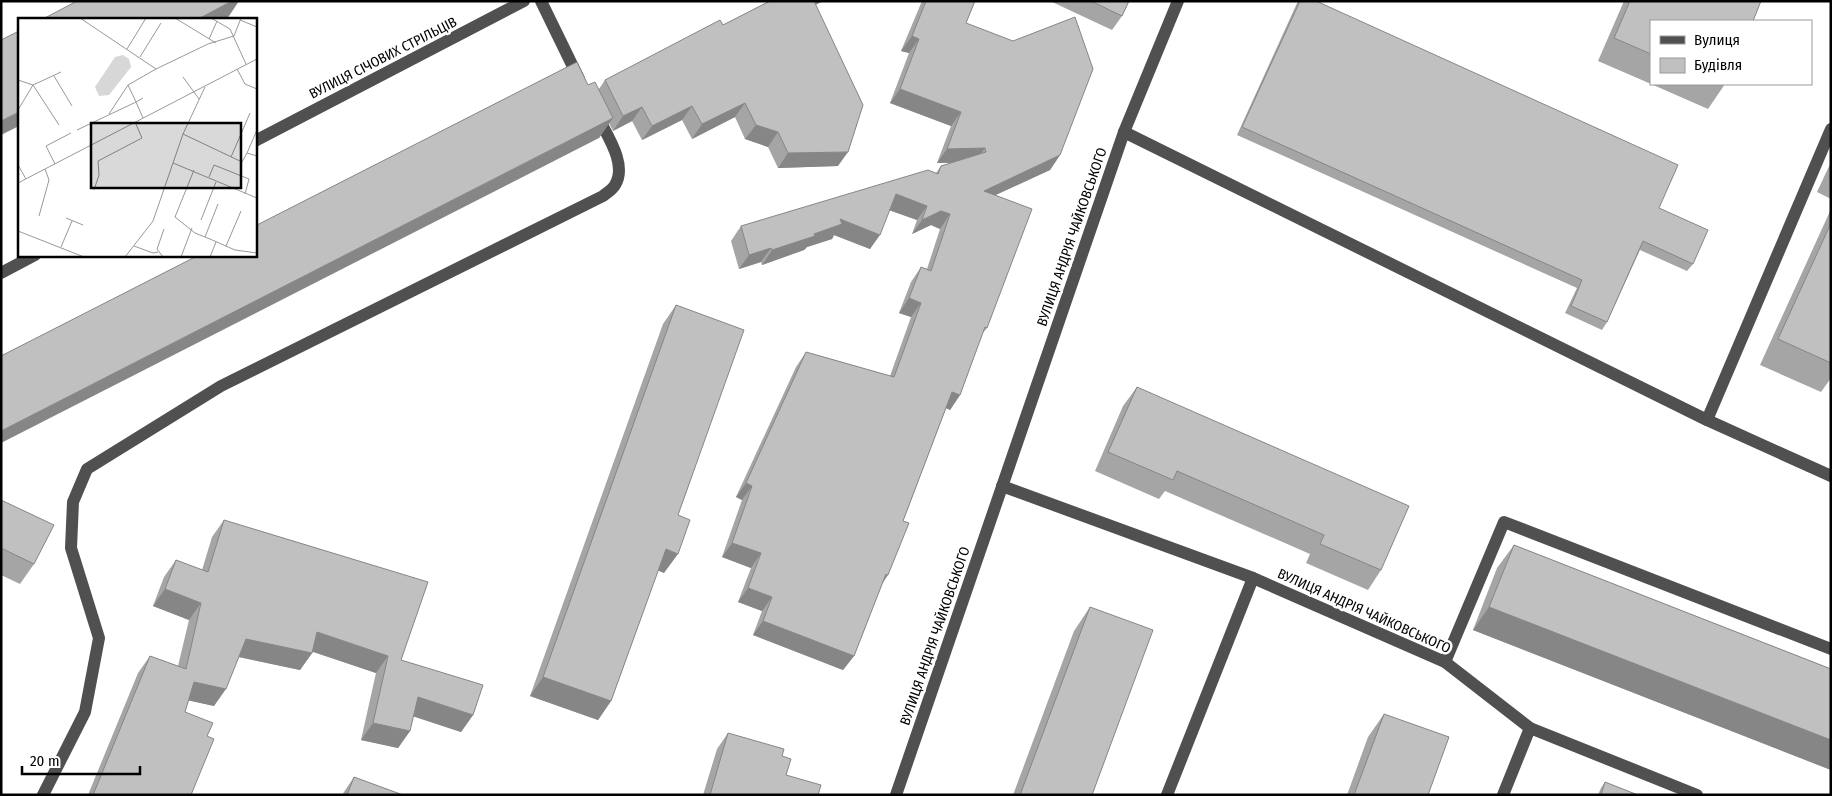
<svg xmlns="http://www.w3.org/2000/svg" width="1832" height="796" font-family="'Fira Sans Condensed',sans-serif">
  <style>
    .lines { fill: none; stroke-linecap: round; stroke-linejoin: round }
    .minor { stroke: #505050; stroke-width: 12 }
    .wall { fill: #a5a5a5 }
    .shaded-wall { fill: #868686 }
    .building { fill: #c0c0c0; stroke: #868686 }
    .labels { text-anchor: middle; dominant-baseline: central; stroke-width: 5; stroke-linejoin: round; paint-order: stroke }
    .street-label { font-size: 14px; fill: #000; stroke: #fff }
    .inset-road { fill: none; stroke: #999; stroke-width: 1 }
    .view { fill: #000; fill-opacity: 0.15; stroke: #000; stroke-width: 2.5 }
    .inset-edge { fill: none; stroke: #000; stroke-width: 2.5 }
  </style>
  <rect width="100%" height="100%" fill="#fff"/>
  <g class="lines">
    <g class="minor">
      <path d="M541,1l38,78"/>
      <path d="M1124,132l583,288 124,56"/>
      <path d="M255,141l269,-140"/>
      <path d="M1,273l34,-18"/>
      <path d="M1707,420l124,-291"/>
      <path d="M1002,486l251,92 192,84 85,66 167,67"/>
      <path d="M1445,662l59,-140 327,127"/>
      <path d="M43,795l42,-83 14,-74 -28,-90 2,-46 14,-33 134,-83 382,-190c4,-3 10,-7 12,-11 13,-21 -9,-51 -18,-70"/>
      <path d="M896,795l228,-663 54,-131"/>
      <path d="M1167,795l86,-217"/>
      <path d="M1503,795l27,-67"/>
    </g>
  </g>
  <g class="wall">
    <path d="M770,1h53l-8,4 23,161 -60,2 -10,-21 -23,-8 -10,-22 -43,22 -10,-19 -40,20 -10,-19 -19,10 -4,-8 -10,15 -11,-53 11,4 6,-9 118,-55z"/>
    <path d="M922,1h53l-9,22 94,132 -10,15 -55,25 -8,133 -5,6 -22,61 -10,15 -4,-2 -43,113 -21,63 -28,72 -11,14 -90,-35 9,-24 -24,-9 13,-34 -29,-11 20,-57 -6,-3 60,-130 10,-15 84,24 21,-59 -12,-4 12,-31 10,-15 6,2 13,-40 -9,-4 -19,9 5,-14 -28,-10 -19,39 -36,-14 -2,4 -25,8 -3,3 -42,15 -1,-3 -22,7 -8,-28 10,-15 195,-53 5,-7 10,-3h-14l14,-37 -61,-23 19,-50 -8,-2z"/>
    <path d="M1050,1h79l-7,15 -10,14z"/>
    <path d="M1298,1h18l343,207 34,56 -6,7 -47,-21 -33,72 -5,8 -37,-17 12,-25 -340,-153z"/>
    <path d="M1624,1h137l-110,20v63l-53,-23z"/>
    <path d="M1651,84h74l-17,25z"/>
    <path d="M1831,162v37l-14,-7z"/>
    <path d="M1831,209v169l-10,14 -61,-27z"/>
    <path d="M676,305l2,210 -14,58 -6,-3 -47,131 -13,19 -68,-24 133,-372z"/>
    <path d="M1137,387l244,183 -13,20 -62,-27 4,-9 -145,-63 -6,8 -64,-28 28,-65z"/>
    <path d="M1,500l33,64 -14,20 -19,-9z"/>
    <path d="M224,520l177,140 72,55 -12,17 -48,-16 -3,15 -12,17 -37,-8 15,-67 -63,-21 -13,18 -61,-13 -25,49 -26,-6 -3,12 22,24 -16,59h-103l50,-122 12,-17 28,10 11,-46 -36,-14 11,-29 12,-17 26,10 10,-33z"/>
    <path d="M1514,545l317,124v101l-358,-140 24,-62z"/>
    <path d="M1090,607l2,188h-79l61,-164z"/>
    <path d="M1384,714l44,81h-81l21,-58z"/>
    <path d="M728,733l54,23 4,19 32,20h-115l14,-46z"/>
    <path d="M354,777l49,18h-61z"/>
    <path d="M1605,782l33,13h-40l3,-7z"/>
  </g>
  <g class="shaded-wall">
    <path d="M232,1h7l-12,18h-29z"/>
    <path d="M809,1h14l-21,11z"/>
    <path d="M912,36l7,3 -10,14 -8,-2z"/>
    <path d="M900,89l61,23 -10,14 -61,-23z"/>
    <path d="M745,103l-10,14 -43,22 10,-15z"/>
    <path d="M692,106l-10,14 -40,20 10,-14z"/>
    <path d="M642,107l-10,14 -19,10 10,-15z"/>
    <path d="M19,112v14l-18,9v-14z"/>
    <path d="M613,118l-14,20 -598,305v-12z"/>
    <path d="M756,125l22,7 -10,15 -23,-8z"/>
    <path d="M985,148l-10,14 -38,1 10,-14z"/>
    <path d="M848,152l-10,14 -60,2 10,-15z"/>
    <path d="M1060,155l-10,15 -76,35 10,-14z"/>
    <path d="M896,194l31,12 -10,14 -31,-11z"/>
    <path d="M941,211l9,3 -10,15 -9,-4 -19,9 10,-14z"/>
    <path d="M840,219l40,16 -10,14 -36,-14 -2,4 -25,8 -3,3 -42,15 10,-15 42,-16z"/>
    <path d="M771,248l-10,14 -22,7 10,-14z"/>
    <path d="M909,298l12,5 -10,14 -12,-4z"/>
    <path d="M952,392l8,3 -10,15 -8,-4z"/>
    <path d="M746,483l6,3 -10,14 -6,-3z"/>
    <path d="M732,543l29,10 -10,15 -29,-11z"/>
    <path d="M666,549l12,5 -14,19 -12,-5z"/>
    <path d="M886,574l2,1 -10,15z"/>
    <path d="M748,588l24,9 -10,14 -24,-9z"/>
    <path d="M165,589l36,14 -12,17 -36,-14z"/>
    <path d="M1489,607l342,133v30l-358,-140z"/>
    <path d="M763,621l91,35 -11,14 -90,-35z"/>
    <path d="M317,632l71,24 -12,17 -71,-24z"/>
    <path d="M246,639l66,14 -12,17 -66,-14z"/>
    <path d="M543,677l68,24 -13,19 -68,-24z"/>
    <path d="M194,682l32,7 -12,17 -32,-7z"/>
    <path d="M418,697l55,18 -12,17 -55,-18z"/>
    <path d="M373,723l37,8 -12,17 -37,-8z"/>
  </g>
  <g class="building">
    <path d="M77,1h155l-34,18h-155z"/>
    <path d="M770,1h44l49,104 -15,47 -60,1 -10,-21 -22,-7 -11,-22 -43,21 -10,-18 -40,20 -10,-19 -19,9 -18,-36 115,-60 3,5z"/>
    <path d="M926,1h49l-9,22 47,18 62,-24 18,52 -33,86 -76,36 48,18 -45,119 -2,-1 -25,68 -8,-3 -49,129 6,2 -21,52 -2,-1 -32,82 -91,-35 9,-24 -24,-9 13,-35 -29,-10 20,-57 -6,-3 60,-131 88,25 27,-74 -12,-5 12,-31 10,4 19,-57 -9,-3 -19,9 5,-14 -31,-12 -16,41 -40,-16 2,5 -28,10 1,2 -43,14 -1,-2 -22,7 -8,-29 187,-56 10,4 3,-8 45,-14 -1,-4 -38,1 14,-37 -61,-23 19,-50 -7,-3z"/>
    <path d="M1091,1h38l-7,15z"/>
    <path d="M1300,1h16l362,164 -19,43 49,22 -15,34 -50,-23 -36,81 -36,-16 11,-26 -340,-153z"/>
    <path d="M1630,1h131l-8,20h-102v33l-37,-16z"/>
    <path d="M19,31v81l-18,9v-81z"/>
    <path d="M577,62l11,23 7,-3 18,36 -612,313v-75l198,-101h56v-29z"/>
    <path d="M1831,223v140l-53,-24z"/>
    <path d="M676,305l68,25 -66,185 12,5 -12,34 -12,-5 -55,152 -68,-24z"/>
    <path d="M1137,387l272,119 -28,64 -61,-26 4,-9 -147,-64 -4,9 -65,-28z"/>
    <path d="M1,500l53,25 -20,39 -33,-16z"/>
    <path d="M224,520l204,62 -27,78 82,25 -10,30 -55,-18 -8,34 -37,-8 15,-67 -71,-24 -5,21 -66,-14 -20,50 -32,-7 -9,30 28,11 -6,13 7,3 -23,56h-98l57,-139 36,13 15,-66 -36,-14 11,-29 32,12z"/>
    <path d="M1514,545l317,124v71l-342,-133z"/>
    <path d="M1090,607l63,23 -61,165h-72z"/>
    <path d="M1384,714l65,23 -21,58h-74z"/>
    <path d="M728,733l56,16 -2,7 9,3 -5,16 35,10 -3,10h-108z"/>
    <path d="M354,777l49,18h-56z"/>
    <path d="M1605,782l33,13h-37z"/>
  </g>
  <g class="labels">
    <g class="street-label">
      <text transform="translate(383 58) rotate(-27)">ВУЛИЦЯ СІЧОВИХ СТРІЛЬЦІВ</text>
      <text transform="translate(1072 237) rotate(-71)">ВУЛИЦЯ АНДРІЯ ЧАЙКОВСЬКОГО</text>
      <text transform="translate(1364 611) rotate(24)">ВУЛИЦЯ АНДРІЯ ЧАЙКОВСЬКОГО</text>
      <text transform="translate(935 636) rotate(-71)">ВУЛИЦЯ АНДРІЯ ЧАЙКОВСЬКОГО</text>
    </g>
  </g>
  <g transform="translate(18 18)">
    <rect width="239" height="239" fill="#fff"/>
    <path d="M105,37l6,4 2,8 -22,28 -10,1 -4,-9 20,-30z" fill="#d7d7d7"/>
    <path class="inset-road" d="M62,0l76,51 52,-25 26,-8 7,-18M157,0l41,25M193,0l19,11 16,35M222,2l17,7M191,21l8,-18M109,31l19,-31M122,39l21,-34M219,51l8,15 12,5M36,58l18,30M165,59l16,22M0,62l15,5 26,40M110,67l8,17 7,-4M0,92l15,-25 28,-13M91,96l19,-29 28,-16M59,112l59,-28 7,16M165,116l59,28 5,-9 10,3M229,135l10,-23M213,139l19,-44M155,145l84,35M37,146l-9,-18 25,-13M0,147l8,14M176,152l-19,47 20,16 15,6 25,11 22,3M191,159l5,-12 35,14 -4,15M0,165l239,-124M76,172l5,-15 -1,-14 44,-23 -7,-16M21,198l10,-36 -4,-11M48,200l17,7M183,202l15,-38M0,213l66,26M187,219l13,-33M116,228l19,7 5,-1M208,228l15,-35M43,229l11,-26M107,239l28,-36 30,-87 22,-47M145,239l-6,-8 7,-20M163,239l11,-29M192,239l6,-15"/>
    <path class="view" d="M73,105h150v65h-150z"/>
    <rect width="239" height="239" class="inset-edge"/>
  </g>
  <rect width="1832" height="796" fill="none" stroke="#000000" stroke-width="5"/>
  <rect x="1650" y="20" width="162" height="65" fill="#ffffff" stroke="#999999"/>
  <rect x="1660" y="36" width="25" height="8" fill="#505050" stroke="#999999"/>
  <text x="1694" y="45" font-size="15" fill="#000000">Вулиця</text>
  <rect x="1660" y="58" width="25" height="15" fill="#c0c0c0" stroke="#999999"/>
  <text x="1694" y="70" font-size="15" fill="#000000">Будівля</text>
  <path d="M22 766v8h118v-8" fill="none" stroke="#000000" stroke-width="2.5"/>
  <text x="30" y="766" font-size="15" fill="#000000" stroke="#ffffff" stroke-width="4" paint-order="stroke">20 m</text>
</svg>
